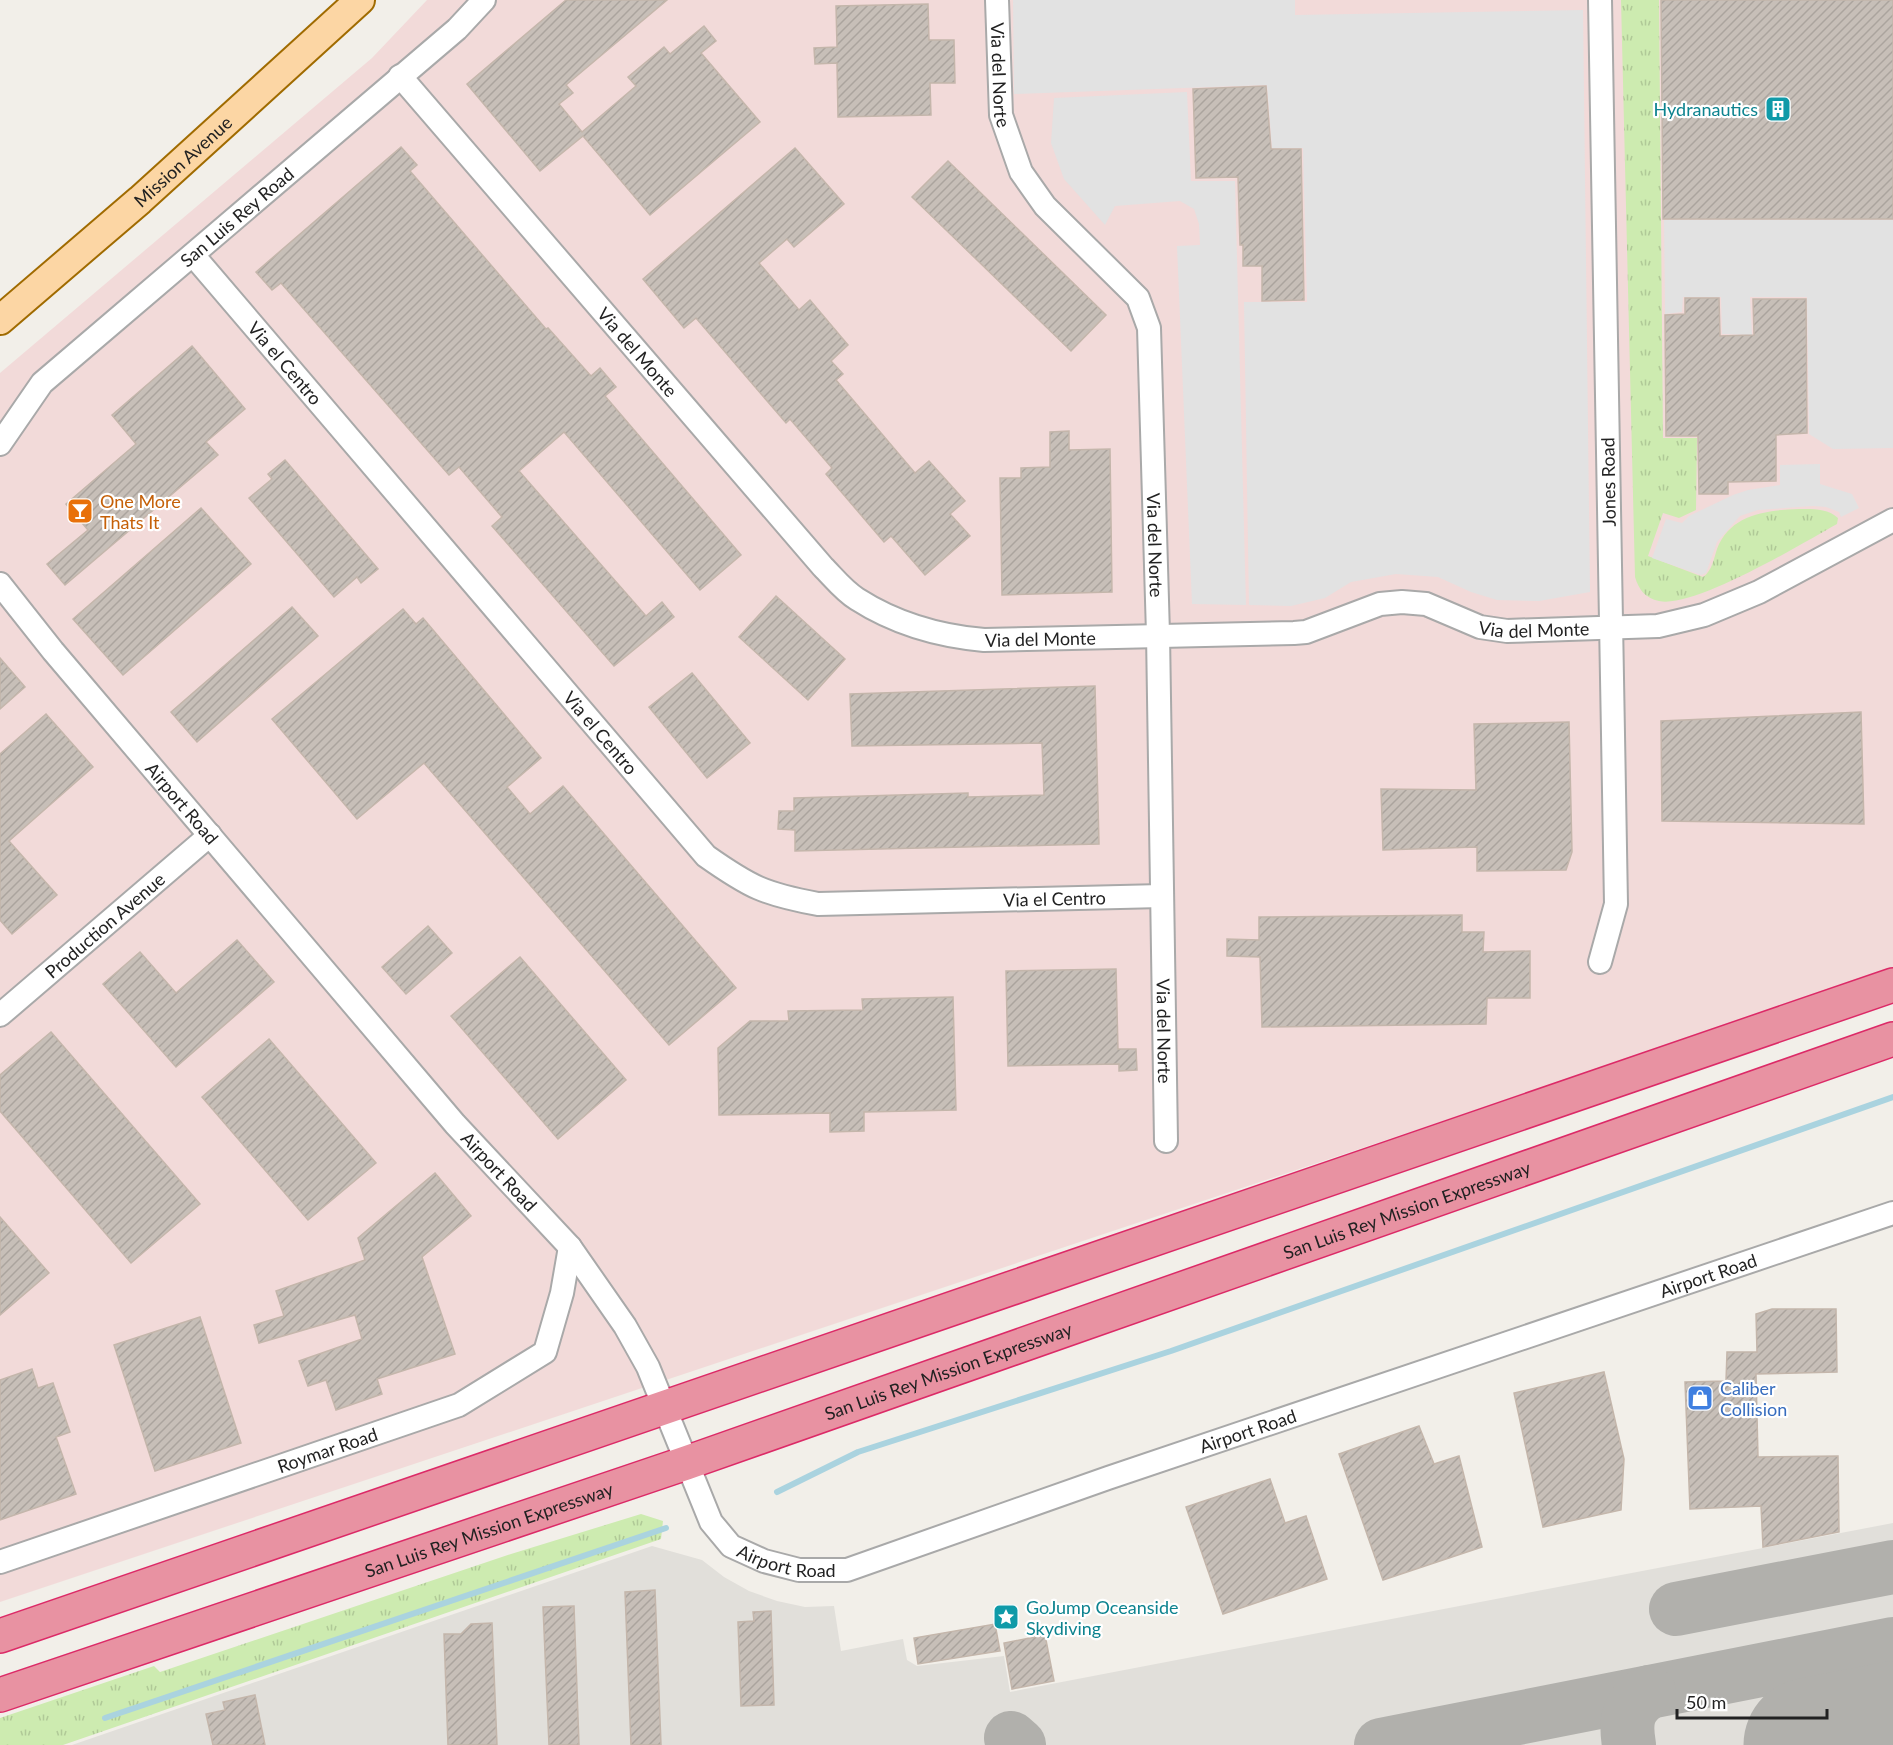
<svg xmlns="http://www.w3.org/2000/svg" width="1893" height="1745" font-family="Lato,sans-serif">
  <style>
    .commercial { fill: #f2dad9 }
    .airport { fill: #e1dfda }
    .grass { fill: url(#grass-tufts) }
    .parking { fill: #e2e2e2 }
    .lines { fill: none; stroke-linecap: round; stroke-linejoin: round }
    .stream { stroke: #aad3df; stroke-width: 6 }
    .taxiway { stroke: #b1b0ac; stroke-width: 54 }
    .runway { stroke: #b1b0ac; stroke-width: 135 }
    .building { fill: url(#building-hatch); stroke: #c4b6ab; stroke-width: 1.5 }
    .minor-casing { stroke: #a9a9a9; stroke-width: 26 }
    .major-casing { stroke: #a06b00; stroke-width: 32 }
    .highway-casing { stroke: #dc2a67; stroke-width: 36 }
    .minor { stroke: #fff; stroke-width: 22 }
    .major { stroke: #fcd6a4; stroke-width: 28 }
    .highway { stroke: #e892a2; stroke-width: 33 }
    .labels { text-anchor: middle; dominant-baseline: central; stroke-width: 4.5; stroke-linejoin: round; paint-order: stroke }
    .street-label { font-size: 18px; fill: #222; stroke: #fff }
    .culture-label { font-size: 18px; fill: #0d838f; stroke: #fff; text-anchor: end }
    .food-label { font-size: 18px; fill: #c56008; stroke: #fff; text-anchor: start }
    .shop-label { font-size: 18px; fill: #366cbe; stroke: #fff; text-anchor: start }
  </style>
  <defs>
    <pattern id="grass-tufts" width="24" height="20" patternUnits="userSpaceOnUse" patternTransform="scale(1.5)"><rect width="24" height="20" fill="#cdebb0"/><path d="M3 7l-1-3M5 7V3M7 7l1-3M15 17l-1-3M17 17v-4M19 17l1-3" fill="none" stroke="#b0c997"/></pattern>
    <pattern id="building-hatch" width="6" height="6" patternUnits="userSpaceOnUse" patternTransform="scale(1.5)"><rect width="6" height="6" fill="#c7bfb8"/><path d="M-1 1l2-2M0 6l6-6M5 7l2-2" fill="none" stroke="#aba49e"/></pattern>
  </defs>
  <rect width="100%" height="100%" fill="#f2efe9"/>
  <path class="commercial" d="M427,0h1466v971l-1893,631v-1229l372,-315z"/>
  <path class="airport" d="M1893,1523v222h-1821l580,-199 50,14 22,17 25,14 28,10 28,6 29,-1 7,45 62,-12 4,21 10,6 87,-10 6,36z"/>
  <g class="grass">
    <path d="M1621,0h38l4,438h34l-1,72 -17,8 -16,-5 -15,43 55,21c9,-6 11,-19 14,-28 13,-35 50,-39 82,-40 14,0 28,-1 39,9l-1,6c-34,19 -143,85 -178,77 -14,-3 -20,-11 -24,-24z"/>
    <path d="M641,1514l22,7 -2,18 -598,206h-63v-27l154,-52 6,6 351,-118z"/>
  </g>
  <g class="parking">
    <path d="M1013,0h282v15l288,-5 7,582 -51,9 -42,-1 -26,-8 -33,-15 -42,-3 -45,8 -26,16 -34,8 -42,-1 -5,-303h63l-4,-154h-31l-5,-63 -253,9z"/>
    <path d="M1187,92l4,89h44l11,424 -54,-1 -15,-358 23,-1 -1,-21 -5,-15 -14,-8 -65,5 -10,19 -41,-46 -13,-36 3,-45z"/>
    <path d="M1664,220h229v228l-60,1 -24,-15 -2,-137h-57l2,38 -30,-1 -1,-37h-38l-1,15 -17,2z"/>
    <path d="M1820,464v20l32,10 7,14 -18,9 -2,-5 -13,-5 -13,-1 -55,4 -18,6 -23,26 -11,31 -5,2 -49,-17 14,-39 16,4 7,-7 44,-21 15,-5 32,-5v-20z"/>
  </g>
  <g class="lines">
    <g class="stream">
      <path d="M777,1492l81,-40 313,-101 722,-254"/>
      <path d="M105,1718l561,-190"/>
    </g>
    <g class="taxiway">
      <path d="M1676,1609l217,-42"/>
      <path d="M1011,1738l8,7"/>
      <path d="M1381,1745l512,-101"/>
      <path d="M1629,1745c-4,-24 -2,-39 20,-53"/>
    </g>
    <path class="runway" d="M1811,1745l82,-16"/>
  </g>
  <g class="building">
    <path d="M566,0h101l-101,85 7,8 -14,11 23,28 54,-46 -8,-9 36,-30 6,7 34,-28 12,15 -15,12 59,69 -110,93 -67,-79 -43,35 -73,-87z"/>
    <path d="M1661,0h232v219h-230z"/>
    <path d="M928,4l1,36h25l1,43h-25l1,32 -93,2 -1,-54 -22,1 -1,-16 23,-1 -1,-41z"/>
    <path d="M1266,86l5,63h30l3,151 -42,1v-35h-19v-21h-3l-2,-68 -42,1 -3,-89z"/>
    <path d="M401,147l16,18 -7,6 136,158 2,-1 43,48 9,-8 16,19 -11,9 136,159 -41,35 -136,-158 -45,39 127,145 16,-14 12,15 -60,49 -122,-140 10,-9 -43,-50 -10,8 -168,-192 -9,7 -16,-18z"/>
    <path d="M795,148l49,56 -50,43 -7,-8 -28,24 40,47 11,-10 38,45 -17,16 12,13 -7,6 79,93 14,-12 36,40 -15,13 20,22 -45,39 -34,-39 -7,6 -58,-68 6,-6 -42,-49 -4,4 -90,-105 -12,10 -41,-49z"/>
    <path d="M948,161l158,154 -35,36 -159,-154z"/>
    <path d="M1685,298h34l1,38 34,-1 -1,-36h53l1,134 -31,2v46l-48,1v12h-29l-1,-58h-32l-1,-121 20,-1z"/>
    <path d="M192,346l53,63 -39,33 12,13 -153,130 -18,-21 41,-34 -22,-26 70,-60 -24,-29z"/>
    <path d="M1069,431v19l41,-1 2,143 -110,3 -2,-117h21v-10l29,-1v-35z"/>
    <path d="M285,460l93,109 -17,14 -4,-6 -23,20 -85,-99 23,-19 -4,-5z"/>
    <path d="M201,508l50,56 -128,111 -50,-56z"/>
    <path d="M776,596l69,63 -37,41 -69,-63z"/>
    <path d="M292,607l26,29 -121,106 -26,-30z"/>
    <path d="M403,609l13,15 7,-6 118,140 -34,29 23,27 33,-28 173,202 -67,57 -245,-282 -67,56 -85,-100z"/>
    <path d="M0,658l25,29 -25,22z"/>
    <path d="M692,673l58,70 -43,35 -58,-71z"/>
    <path d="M1095,686l4,158 -304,7v-21l-17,-1 1,-18h15v-13l174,-5v4l76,-2 -2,-52 -190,3 -2,-52z"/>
    <path d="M1861,712l3,112 -202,-3 -1,-100z"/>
    <path d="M46,714l47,53 -84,74 48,54 -45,39 -12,-14v-166z"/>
    <path d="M1569,722l3,130 -6,18 -89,1v-24l-94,3 -2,-61 95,1 -2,-66z"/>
    <path d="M1462,915v17h22l-1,20 47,-1v47h-43l-1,26 -224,3 -2,-70 -33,-1v-17l32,1v-23z"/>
    <path d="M428,926l24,27 -46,41 -24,-27z"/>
    <path d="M237,940l37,42 -98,85 -73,-83 37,-32 36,41z"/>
    <path d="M520,957l106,123 -68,59 -107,-123z"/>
    <path d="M1116,969l2,80h18l1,21 -18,1v-7l-111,2 -2,-95z"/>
    <path d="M953,997l3,113 -92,2v19l-34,1v-19l-111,2 -1,-67 32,-27h39l-1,-10 75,-1 -1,-11z"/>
    <path d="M51,1032l149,172 -69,59 -131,-152v-36z"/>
    <path d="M269,1039l107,124 -68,57 -106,-123z"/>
    <path d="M435,1173l36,43 -49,41 33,97 -78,25 5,15 -46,16 -10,-30 -18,6 -9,-25 63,-22 -7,-24 -96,28 -5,-18 30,-9 -8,-25 89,-31 -7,-22z"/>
    <path d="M0,1217l49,56 -49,42z"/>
    <path d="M1772,1309h64l1,63 -81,2 2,83 80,-1 1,76 -76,15 -2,-41 -71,3 -5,-127 41,-1 1,-29h30l-1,-38z"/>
    <path d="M200,1317l41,126 -86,28 -41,-126z"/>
    <path d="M32,1369l6,19 15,-5 17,49 -14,5 20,57 -76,26v-140z"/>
    <path d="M1604,1372l20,87 -3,51 -78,17 -29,-134z"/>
    <path d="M1419,1426l15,38 25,-8 23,91 -99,33 -44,-126z"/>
    <path d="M1270,1479l15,44 21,-7 21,63 -104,35 -37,-107z"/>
    <path d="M655,1590l6,155h-30l-6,-153z"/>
    <path d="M574,1606l5,139h-30l-6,-138z"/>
    <path d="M771,1611l3,94 -33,1 -3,-84 16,-1 -1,-9z"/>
    <path d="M492,1623l5,122h-49l-4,-111h17l10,-10z"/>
    <path d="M995,1624l5,27 -82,13 -4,-26z"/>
    <path d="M1045,1635l9,46 -42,8 -8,-46z"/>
    <path d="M255,1695l10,50h-52l-7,-31 19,-4 -2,-8z"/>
  </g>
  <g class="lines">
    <g class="minor-casing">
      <g id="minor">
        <path id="s1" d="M997,0l4,115 20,57 24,34 93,92 11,30 9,306 8,507"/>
        <path id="s2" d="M400,76l423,491c10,10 21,24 34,32 39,25 81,37 127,41l310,-7 12,-1 74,-28 22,-2 24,2 54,23 27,4 151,-5 46,-11 55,-23 134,-72"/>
        <path id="s3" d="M193,255l513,601c44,31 58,38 112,48l344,-8"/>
        <path id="s4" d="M0,444l42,-61 415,-354 27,-29"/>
        <path id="s5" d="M0,584l53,67 402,473 115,123 55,79 23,41 63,155 20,24 33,15 35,9h48l261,-92 785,-265"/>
        <path d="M1600,962l16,-58 -16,-904"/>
        <path id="s6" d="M0,1015l210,-180"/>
        <path id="s7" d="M0,1562l459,-157 86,-53 17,-59 8,-46"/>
      </g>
    </g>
    <g class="major-casing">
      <g id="major">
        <path id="s8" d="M0,320l140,-120 220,-200"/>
      </g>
    </g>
    <g class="highway-casing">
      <g id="highway">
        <path d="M0,1636l1893,-651"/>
        <path id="s9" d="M0,1695l686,-232 1207,-424"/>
      </g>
    </g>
    <use href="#minor" class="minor"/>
    <use href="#major" class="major"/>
    <use href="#highway" class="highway"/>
  </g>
  <defs>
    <g id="building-square" transform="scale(1.35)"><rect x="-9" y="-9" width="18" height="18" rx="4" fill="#0f9aa8" stroke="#fff"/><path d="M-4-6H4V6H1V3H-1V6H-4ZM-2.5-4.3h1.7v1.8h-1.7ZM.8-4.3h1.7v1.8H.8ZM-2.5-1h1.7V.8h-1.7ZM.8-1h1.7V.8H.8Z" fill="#fff"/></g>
    <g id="bar-square" transform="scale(1.35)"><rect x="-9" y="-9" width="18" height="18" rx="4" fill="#e8710a" stroke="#fff"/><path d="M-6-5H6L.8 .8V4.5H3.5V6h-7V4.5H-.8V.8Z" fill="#fff"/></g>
    <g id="shop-square" transform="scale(1.35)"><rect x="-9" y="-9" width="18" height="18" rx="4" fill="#3f7fe0" stroke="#fff"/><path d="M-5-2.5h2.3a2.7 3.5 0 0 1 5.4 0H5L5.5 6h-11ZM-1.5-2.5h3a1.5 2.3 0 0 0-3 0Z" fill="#fff"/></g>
    <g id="sight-square" transform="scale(1.35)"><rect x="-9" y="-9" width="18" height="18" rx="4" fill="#0f9aa8" stroke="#fff"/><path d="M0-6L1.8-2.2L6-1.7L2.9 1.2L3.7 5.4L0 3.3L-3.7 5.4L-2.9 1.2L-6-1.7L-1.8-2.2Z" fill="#fff"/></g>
  </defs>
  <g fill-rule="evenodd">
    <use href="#building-square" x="1778" y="109"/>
    <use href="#bar-square" x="80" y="511"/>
    <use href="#shop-square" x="1700" y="1398"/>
    <use href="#sight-square" x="1006" y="1617"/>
  </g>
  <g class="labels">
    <g class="street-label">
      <text stroke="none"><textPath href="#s1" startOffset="75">Via del Norte</textPath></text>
      <text stroke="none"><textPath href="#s8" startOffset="242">Mission Avenue</textPath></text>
      <text stroke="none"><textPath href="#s4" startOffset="330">San Luis Rey Road</textPath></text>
      <text stroke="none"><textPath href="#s2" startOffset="364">Via del Monte</textPath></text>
      <text stroke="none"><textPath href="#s3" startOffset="142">Via el Centro</textPath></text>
      <text transform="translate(1608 482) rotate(-91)">Jones Road</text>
      <text stroke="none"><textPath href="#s1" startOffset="597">Via del Norte</textPath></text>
      <text stroke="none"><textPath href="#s2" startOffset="1390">Via del Monte</textPath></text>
      <text stroke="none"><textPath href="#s2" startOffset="886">Via del Monte</textPath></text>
      <text stroke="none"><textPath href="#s3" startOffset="628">Via el Centro</textPath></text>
      <text stroke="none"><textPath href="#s5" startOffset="285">Airport Road</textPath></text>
      <text stroke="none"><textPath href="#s3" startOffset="1150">Via el Centro</textPath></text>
      <text stroke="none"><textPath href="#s6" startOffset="138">Production Avenue</textPath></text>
      <text stroke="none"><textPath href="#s1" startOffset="1083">Via del Norte</textPath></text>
      <text stroke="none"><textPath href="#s5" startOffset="771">Airport Road</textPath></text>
      <text stroke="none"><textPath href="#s9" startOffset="1488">San Luis Rey Mission Expressway</textPath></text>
      <text stroke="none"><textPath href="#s5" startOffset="2247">Airport Road</textPath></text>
      <text stroke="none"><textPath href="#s9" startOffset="1002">San Luis Rey Mission Expressway</textPath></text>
      <text stroke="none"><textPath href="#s5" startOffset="1761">Airport Road</textPath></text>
      <text stroke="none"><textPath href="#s7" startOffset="346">Roymar Road</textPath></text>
      <text stroke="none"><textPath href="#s9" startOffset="516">San Luis Rey Mission Expressway</textPath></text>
      <text stroke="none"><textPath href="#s5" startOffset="1275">Airport Road</textPath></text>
    </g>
    <g class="culture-label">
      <text x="1758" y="109">Hydranautics</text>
      <text x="1026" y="1607" text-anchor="start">GoJump Oceanside<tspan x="1026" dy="21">Skydiving</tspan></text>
    </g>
    <g class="food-label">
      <text x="100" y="501">One More<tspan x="100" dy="21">Thats It</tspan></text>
    </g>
    <g class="shop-label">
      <text x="1720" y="1388">Caliber<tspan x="1720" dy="21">Collision</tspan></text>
    </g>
  </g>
  <path d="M1677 1709v9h150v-9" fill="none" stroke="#222222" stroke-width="3"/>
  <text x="1686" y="1709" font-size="18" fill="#222222" stroke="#ffffff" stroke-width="4.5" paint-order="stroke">50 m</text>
</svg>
